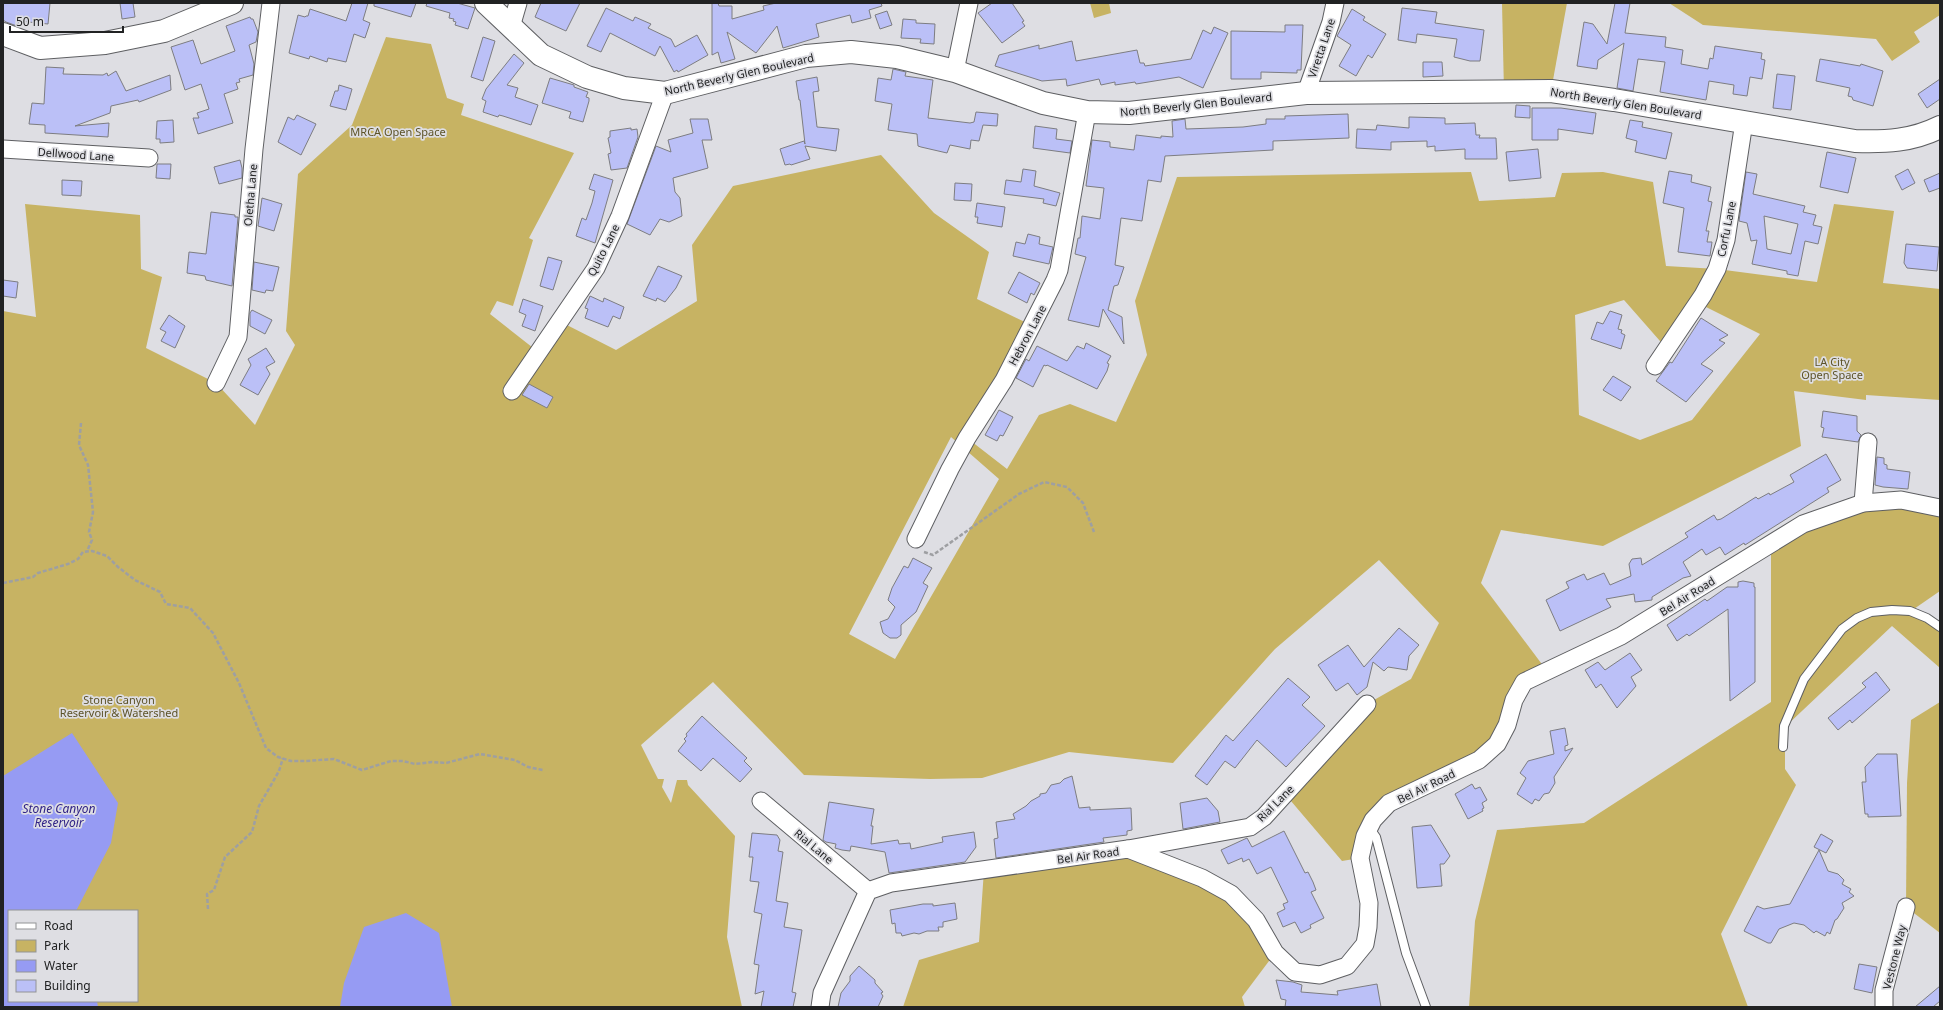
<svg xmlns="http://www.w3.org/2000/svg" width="1943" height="1010" font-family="'Noto Sans',sans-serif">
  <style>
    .green { fill: #c7b363; fill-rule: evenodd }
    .water { fill: #969bf3 }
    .building { fill: #bbc0f7; stroke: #7d7d81; fill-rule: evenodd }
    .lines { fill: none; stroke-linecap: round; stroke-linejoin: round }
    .service-casing { stroke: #5e5f62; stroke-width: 10 }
    .minor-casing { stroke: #5e5f62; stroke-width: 19 }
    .secondary-casing { stroke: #5e5f62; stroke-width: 24 }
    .path { stroke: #9e9fa2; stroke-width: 2.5; stroke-dasharray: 4 2; stroke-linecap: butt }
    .service { stroke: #fff; stroke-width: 8 }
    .minor { stroke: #fff; stroke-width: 17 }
    .secondary { stroke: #fff; stroke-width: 22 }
    .labels { text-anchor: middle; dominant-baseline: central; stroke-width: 3.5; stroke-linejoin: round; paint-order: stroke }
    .street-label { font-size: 11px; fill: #212223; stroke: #dedee3 }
    .park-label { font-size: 11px; fill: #5d5328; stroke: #dedee3 }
    .water-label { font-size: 12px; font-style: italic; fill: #302286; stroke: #dedee3 }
  </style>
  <rect width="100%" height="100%" fill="#dedee3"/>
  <g class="green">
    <path d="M1090,3h19l2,10 -17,5z"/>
    <path d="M1502,3h65l-16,88 -47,1z"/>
    <path d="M1669,3h271v12l-26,17 6,10 -28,19 -16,-22 -173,-14z"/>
    <path d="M386,37l45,7 16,54 17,6 -3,11 113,38 -45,85 4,2 -20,66 -16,-5 -7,13 47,37 22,-30 57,29 81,-49 -5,-56 41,-59 148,-31 53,58 55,39 -12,47 56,27 -66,112 40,31 32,-54 31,-11 46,18 31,-67 -12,-54 42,-124 294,-5 8,29 76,-4 7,-24 41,-1 50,10 13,84 51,3 100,13 17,-78 60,7 -11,72 57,6v111l-74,-5v5l-72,-9 7,55 -198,100 -102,-16 -20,53 66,88 -23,11 -27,62 -108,59 -29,55 -18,3 -57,-67 82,-90 44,-25 28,-56 -60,-63 -104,89 -102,114 -104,-11 -87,26 -52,1 -126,-4 -91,-93 -72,63 17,34h6l-2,8 9,16 6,-23h10l1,5 47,51 -8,101 15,70h-722l-2,-6h119v-90h-128l-6,-42v-558l33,6 -11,-113 115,11 1,54 21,8 -16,71 70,35 39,42 40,-80 -9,-14 12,-157 54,-49zM1624,300l43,49 31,-46 62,31 -68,86 -52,20 -61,-25 -4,-100zM951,437l48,42 -104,180 -46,-25z"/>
    <path d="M1863,503l77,5v83l-29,20 29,16v41l-48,-42 -107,101v42l11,16 -75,149 27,73h-279l6,-86 22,-91 87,-7 187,-121v-158z"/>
    <path d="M1940,702v231l-34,-26 1,-124 4,-63z"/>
    <path d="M1128,849l103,45 44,59 -33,44 3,10h-342l16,-47 60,-18 5,-72z"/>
  </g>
  <g class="water">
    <path d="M72,733l46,70 -7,40 -35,68h-67v90h88l1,6h-95v-231z"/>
    <path d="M406,913l33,20 13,74h-112l4,-24 20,-56z"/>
  </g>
  <g class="building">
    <path d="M3,3h47l-2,21 -29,-3 -2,5 -11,-4 -3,-2z"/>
    <path d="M120,3h13l2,14 -13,2z"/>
    <path d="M352,3h16l-5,17 7,3 -5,15 -11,-4 -8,28 -18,-4 -1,4 -17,-6 -1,3 -20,-6 9,-38 7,2 1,-1h2l2,-7 36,12z"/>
    <path d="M374,3h42l-5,14 -37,-11z"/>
    <path d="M427,3h30l18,5 -7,21 -13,-4 1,-3 -3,-1 1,-2 -5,-1 1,-5 -24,-7z"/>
    <path d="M541,3h39l-14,28 -31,-14z"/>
    <path d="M712,3h6l1,3h13v13l32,-9 -1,-4 13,-3h105l1,3 -13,4 2,8 -19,5 -2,-8 -34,9 3,13 -36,11 -6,-22 -21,27 -29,-21 8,27 -14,4 -3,-11 -6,3z"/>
    <path d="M992,3h20l12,18 -2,1 3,4 -23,17 -24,-30z"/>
    <path d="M1615,3h15l-5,30 41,4 -1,10 18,3 -2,14 27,5 2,-11 3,1 2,-13 47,7 -1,6 4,1 -3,19 -12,-2 -3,19 -14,-2 1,-9 -25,-4 -3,19 -46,-8 5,-30 -27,-3 -5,32 -16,-3 7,-45 -26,17 -1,9 -20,-3 7,-44 9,2 14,20z"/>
    <path d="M606,8l27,13 2,-4 16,7 -3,4 23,11 4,8 22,-12 11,20 -30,17 -1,-2 -3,2 -14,-26 -5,10 -45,-23 -9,19 -14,-6z"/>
    <path d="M1402,8l35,4 -2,11 49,7 -4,31h-10l-16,-4 3,-18 -40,-5 -1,9 -18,-3z"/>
    <path d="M1352,9l13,8 -2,3 23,14 -14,24 -4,-3 -12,21 -17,-10 12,-21 -14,-9z"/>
    <path d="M887,11l5,14 -12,4 -5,-14z"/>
    <path d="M250,17l1,2h2l5,13 -2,10 -7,3 5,19 -1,11 -14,4 1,3 -4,1 2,6 -14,5 9,29 -35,11 -5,-16h6l-2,-5 12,-4 -8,-25 -16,6 -14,-43 22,-7 8,24 34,-13 -9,-25z"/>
    <path d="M903,19l13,1v3l19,1 -1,20 -14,-1 1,-4 -20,-1z"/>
    <path d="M1285,25h18l-2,45h-4v3l-36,-1v7h-30v-48l54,1z"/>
    <path d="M1214,27l14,6 -25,55 -24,-11 -43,7 -1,-2 -20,3v-3l-14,3 -2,-6 -32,7 -1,-7 -24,2 -47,-15 4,-11 40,-10v4l33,-8 4,20 61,-11 3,13h4l1,3 46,-7 12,-29 8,4z"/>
    <path d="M483,37l12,4 -12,40 -12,-4z"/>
    <path d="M514,54l10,9 -17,22 11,3 -3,9 23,8 -7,20 -28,-9 -4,-1 -1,2 -15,-5 3,-11 -4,-2 4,-10z"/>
    <path d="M1820,59l40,7 1,-2 22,7 -10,35 -20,-6 -1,-3 -4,-1 2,-8 -34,-7z"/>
    <path d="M1423,62h19l1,14 -20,1z"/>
    <path d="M46,67l18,1 -1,6 40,1 4,-2 1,3 8,-5 10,20 44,-16 1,15 -32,12 -1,-2 -27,6 -1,7 -35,13 34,-3 -1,14 -63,-4v-8l-16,-1 3,-21 12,1z"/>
    <path d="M893,69l13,3 -1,4 28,4 -5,38 42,5 4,-1 2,-10 22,2 -1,12 -14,-1 -4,16 -8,-1 -1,9 -20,-4 -3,8 -26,-6 -3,-1 -1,-12 -29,-4 4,-26 -17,-3 3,-23 13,2z"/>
    <path d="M1777,74l18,2 -4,34 -18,-2z"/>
    <path d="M817,77l2,14 -6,1 4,35 22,2 -3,22 -31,-5 5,13 -19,6 -1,-1 -5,1 -5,-16 24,-8 1,3 -5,-44h-1l-3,-19z"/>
    <path d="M550,78l24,7v2l14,5 -2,5 3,1v3l-6,21 -14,-4 2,-6 -29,-9z"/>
    <path d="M1940,79v20l-13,9 -9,-14z"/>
    <path d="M339,85l13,4 -6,21 -16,-4 5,-15h3z"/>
    <path d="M1516,105l14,1v12l-15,-1z"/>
    <path d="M1532,108h29l35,5 -3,21 -35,-5v11h-26z"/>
    <path d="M1348,114l1,24 -76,3v9l-108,6 -4,26 -13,-2 -6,41 -21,-3 -6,47 9,2 -6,18 -4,1 -6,24 14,7 2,27 -21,-35 -4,18 -31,-7 18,-63 -11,-3 3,-16h2l2,-22 18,3 4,-31 -18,-2 6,-46 18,2v5l24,3 2,-15 25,3v-2l12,1 -1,-16 13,-2 1,10 57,-2 23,-3v-5h19v-3z"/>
    <path d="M297,115l19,9 -15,31 -23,-13 10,-25 6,3z"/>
    <path d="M1409,117l36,1v6l30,-1 1,12h4l-1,3h17l1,21h-32v-10l-30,2v-5l-8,1v-6l-36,1v8l-35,-2 1,-19 19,1 1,-5 32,3z"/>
    <path d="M690,119h18l4,21h-10l6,28 -35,10 2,14 5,6 2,18 -13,6 -9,-3 -10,16 -23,-11 29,-78 15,6 -3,-12 25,-7z"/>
    <path d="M173,120l1,22 -14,1v-4h-4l1,-18z"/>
    <path d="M1630,120l13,2 -1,5 30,6 -6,26 -31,-7 2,-11 -11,-3z"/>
    <path d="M1035,126l22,3 -1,10 16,2 -2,12 -37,-5z"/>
    <path d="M631,128v2l6,-1 1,8 -11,31 -16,2 -3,-16 3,-1 -3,-15 2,-1v-6z"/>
    <path d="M1538,149l3,29 -32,3 -3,-29z"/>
    <path d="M1827,152l29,6 -8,35 -28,-6z"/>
    <path d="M240,160l2,8v10l-23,6 -5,-17z"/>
    <path d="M157,164h14l-1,15 -14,-1z"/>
    <path d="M1023,169l13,2 -2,15 26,7 -4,13 -13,-3 1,-4 -40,-5 2,-14 15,2z"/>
    <path d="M1908,169l7,14 -13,7 -7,-14z"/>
    <path d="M1669,171l23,4 -1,7 20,5 -3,14 4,1 -6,29h3l-2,11h5l-2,14 -32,-4 6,-44 -21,-5z"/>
    <path d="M1746,172l11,2 -4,20 52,12 -2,6 13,3 -3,10 9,2 -4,17 -13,-3 -7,35 -11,-2v-3l-35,-7 5,-24 -6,1 -4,-18 -8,-2zM1764,216l34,8 -7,30 -24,-5z"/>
    <path d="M1940,173v15l-11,4 -5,-12z"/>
    <path d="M594,174l19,6 -18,63 -19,-7 6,-18 4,2 6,-17 3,-12 -6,-2z"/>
    <path d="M62,180l20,1 -1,15 -19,-1z"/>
    <path d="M955,183l17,1 -1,17 -17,-1z"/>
    <path d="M262,198l20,6 -8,27 -16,-5z"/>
    <path d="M977,203l28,4 -3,20 -25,-4 1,-6h-3z"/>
    <path d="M211,212l24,3v2h3l-6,69 -26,-6 -1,-4 -18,-3 2,-21 17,2z"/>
    <path d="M1028,234l12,3 -1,7 14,3 -4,17 -36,-8 3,-14 9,2z"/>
    <path d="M1906,244l33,3 -2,24 -30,-3 -3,-5z"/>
    <path d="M548,257l14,4 -9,29 -13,-4z"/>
    <path d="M254,262l25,5 -6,24 -7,-1 -1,3 -13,-3z"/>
    <path d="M658,266l24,10 -6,12 -11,14 -8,-4 -1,3 -13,-5z"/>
    <path d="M1019,272l21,11 -6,12 -3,-2 -4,10 -19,-10z"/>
    <path d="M3,280l15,2 -2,16 -13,-2z"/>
    <path d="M590,296l13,6 1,-4 20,9 -4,12 -7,-3 -5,11 -23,-9 3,-9 -3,-1z"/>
    <path d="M523,299l20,7 -8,25 -13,-5 4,-11 -7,-3z"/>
    <path d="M252,310l20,10 -7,14 -15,-8v-13z"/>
    <path d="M1610,311l12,4 -4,14 4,1 -1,3 4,2 -4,14 -30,-10 6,-17 6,2z"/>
    <path d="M169,315l16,11 -10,22 -14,-7 5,-9 -6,-3z"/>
    <path d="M1701,318l27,17 -9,5 6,3 -24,21 12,7 -27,31 -30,-21 14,-19 2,1z"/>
    <path d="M1086,343l25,13 -4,7 2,1 -2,7 -10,18 -50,-24 -1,1 -2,-1 -11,22 -17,-9 10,-19 3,2 8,-15 30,15 10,-15 7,3z"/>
    <path d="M266,348l9,14 -9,5 4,7 -12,21 -18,-10 11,-20 -3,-6z"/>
    <path d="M1613,376l18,11 -10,14 -18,-11z"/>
    <path d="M529,384l24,13 -6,11 -25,-13z"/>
    <path d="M999,410l14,7 -10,19 -3,-1 -3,6 -12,-6z"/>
    <path d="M1823,411l34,5v15l4,4 -3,7 -36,-5 2,-9 -3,-1z"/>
    <path d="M1826,454l15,26 -14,8 2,4 -84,53 -1,-2 -19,12 -5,-8 -14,8 -4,-6 -19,13 8,14 -8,2 -31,19v3l-17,2 -1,-8 -28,5 5,8 -51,24 -14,-31 23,-12 -3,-6 18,-8 3,6 17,-7 6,12 21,-9 -2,-12 3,-5 9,-1 1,7 46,-28 -3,-4 29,-18 3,5 4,-1 35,-22 2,2 11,-6 1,2 24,-13 -4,-7z"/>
    <path d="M1877,457l7,1v6l3,1v4l23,3 -2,17 -25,-2 -8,-2z"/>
    <path d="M913,558l19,10 -9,15 5,3 -12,26 -15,13v10l-4,3h-7l-7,-5 -3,-11 8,-3 7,-12 -7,-7 4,-12 12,-22 4,2z"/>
    <path d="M1743,581l11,2v4h1v95l-25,19 -2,-92 -39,27 -2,-2 -10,7 -10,-16 38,-26 2,2 20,-14h11v-5z"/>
    <path d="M1399,628l20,17 -10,11 -2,14 -19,-3 -4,4 -11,-9 -6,25 -10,8 -9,-12 -12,8 -18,-26 30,-20 16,22z"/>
    <path d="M1630,653l12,17 -11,7 5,9 -19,22 -16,-24 -5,4 -11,-18 13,-8 7,8z"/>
    <path d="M1876,672l14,18 -38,33 -2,-3 -12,10 -10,-12 38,-31 -4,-4z"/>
    <path d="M1288,678l22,19 -8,8 23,21 -39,41 -29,-27 -22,28 -10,-7 -18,24 -12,-9 31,-41 7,6z"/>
    <path d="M702,716l45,42 -3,3 8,8 -12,13 -27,-24 -12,13 -23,-20 8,-10 -2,-2 3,-3 -1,-2z"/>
    <path d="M1565,728l3,17 -3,1v5l8,-3 -19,29 1,6 -6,10 -5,1 -5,7 -4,-2 -3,5 -15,-10 9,-16 -6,-5 8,-12 26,-7 -4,-23z"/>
    <path d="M1877,754h20l4,62 -33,1v-3h-3l-3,-32h4l-1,-15z"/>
    <path d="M1072,776l7,32 11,-1v3l41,-2 1,22 -5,1v4l-24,3 1,4 -108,16 -2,-19 4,-1 -2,-16 19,-3 -2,-5 13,-8 5,-5 9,-5v-2l6,-1 5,-8 9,-2 4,-4z"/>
    <path d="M1472,784l3,5 5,-2 7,13 -5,3 2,5 -2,1 1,2 -15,8 -13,-25z"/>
    <path d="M1207,798l11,13 2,11 -37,7 -3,-26z"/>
    <path d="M829,802l45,7 -3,17h2l-2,18 27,-4 1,4 11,-1 1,6 32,-7 -1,-5 32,-5 2,15 -11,15 -76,11 -4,-21 -34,-6 -1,5 -8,-1 -7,-2 1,-4 -10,-2 -3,-2z"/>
    <path d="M1431,825l19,31 -6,8h-4l2,22 -25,2 -5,-61z"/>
    <path d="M1284,831l21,42 3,-1 5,10 3,8 -5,2 13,26 -14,7 1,3 -10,5 -6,-11 -12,5 -6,-14 8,-4 -2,-5 5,-2 -17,-35 -14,7 -8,-15 -6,3 -1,-4 -14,6 -7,-14 26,-12 5,9z"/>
    <path d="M752,833l25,2 3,5 -2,11 5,1 -7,49 12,2 -4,24 18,3 -10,62 4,1 -3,14h-32l3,-16 -9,3 4,-29 -5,-1 8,-50 -8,-2 5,-30 -9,-1 3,-24h-4z"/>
    <path d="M1821,834l12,7 -7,12 -12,-6z"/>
    <path d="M1819,850l9,21 10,3 6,6 -2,4 9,5 -2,3 5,4 -12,7 2,5 -7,11 -2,1 -5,14 -3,-2 -2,4 -9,-5 -2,2 -10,-8 -10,-2 -15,6 -8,14h-3l-24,-12 13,-25 7,3 26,-5z"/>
    <path d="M955,903l2,16 -14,3v5h-5l1,4h-12l-8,3 -5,-1 -12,3 -1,-3h-5l-1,-10 -3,1 -2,-14 33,-6h10v2z"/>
    <path d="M1859,964l18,3 -5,26 -18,-4z"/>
    <path d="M859,966l16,14v3l8,9 -2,1 2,3 -5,11h-40l3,-14 9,-12v-5z"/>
    <path d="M1276,980l17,2 9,3 -1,7 37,3 -1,-4 40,-7 4,23h-96l1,-7 -5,-1z"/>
    <path d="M1940,986v15l-7,6h-18z"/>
  </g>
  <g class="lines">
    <g class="service-casing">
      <g id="service">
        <path d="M1783,747l1,-21 20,-47 38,-50 15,-11 14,-6 21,-2 18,1 17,7 13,9"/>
        <path d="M1369,827l7,10 30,116 20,54"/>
      </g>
    </g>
    <g class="minor-casing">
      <g id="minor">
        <path d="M511,27l7,-24"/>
        <path d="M955,71l14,-68"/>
        <path d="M1306,93l25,-71 4,-19"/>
        <path d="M3,149l146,9"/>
        <path d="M1655,366l48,-71 14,-26 9,-29 18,-118"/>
        <path d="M216,383l22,-46 16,-188 17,-146"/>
        <path d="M512,391l84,-123 24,-52 45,-123"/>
        <path d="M1863,503l5,-61"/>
        <path d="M916,539l34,-70 17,-31 37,-58 51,-100 4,-10 28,-158"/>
        <path d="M761,801l107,90"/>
        <path d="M1128,849l122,-22 14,-10 103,-113"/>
        <path d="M820,1007l2,-14 46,-102 23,-8 237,-34 74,29 29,16 25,26 19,33 20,19 25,3 27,-9 18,-22 3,-17 1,-24 -9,-45 5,-22 8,-16 16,-17 90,-43 18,-16 10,-19 7,-25 10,-18 97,-46 182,-112 60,-21 38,-3 39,8"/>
        <path d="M1884,1007v-17l22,-83"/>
      </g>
    </g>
    <g class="secondary-casing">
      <g id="secondary">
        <path d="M486,3l55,52 46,22 37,11 41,5 141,-37 45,-4 46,5 58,14 88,32 44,9 42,1 177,-20 245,-2 63,9 241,41c31,1 57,0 85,-14"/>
        <path d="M3,34l37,14 65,-5 59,-12 68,-28"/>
      </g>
    </g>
    <g class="path">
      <path d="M81,423l-2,22 9,20 5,47 -4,20 3,8 -5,11"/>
      <path d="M924,552l9,3 86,-61 25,-12 23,5 16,16 11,29"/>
      <path d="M3,583l30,-6 5,-4 30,-9 10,-5 5,-7 9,-1 15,5 11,11 17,13 25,12 6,12 24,4 23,25 26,50 27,65 12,9 13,4h15l28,-2 28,11 29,-9h12l12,3 17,-2 14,1 34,-9 35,6 13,7 15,3"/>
      <path d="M208,909l-1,-15 7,-4 11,-33 27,-25 7,-26 20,-35 4,-13"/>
    </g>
    <use href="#service" class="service"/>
    <use href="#minor" class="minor"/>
    <use href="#secondary" class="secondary"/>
  </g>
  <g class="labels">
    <g class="street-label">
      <text transform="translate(1321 48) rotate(-71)">Viretta Lane</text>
      <text transform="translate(739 74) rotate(-13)">North Beverly Glen Boulevard</text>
      <text transform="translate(1626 103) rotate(9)">North Beverly Glen Boulevard</text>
      <text transform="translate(1196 104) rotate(-6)">North Beverly Glen Boulevard</text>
      <text transform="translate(76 154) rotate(4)">Dellwood Lane</text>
      <text transform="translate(250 195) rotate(-85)">Oletha Lane</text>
      <text transform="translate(1726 229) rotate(-79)">Corfu Lane</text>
      <text transform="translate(603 250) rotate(-63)">Quito Lane</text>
      <text transform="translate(1027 335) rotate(-62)">Hebron Lane</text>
      <text transform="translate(1687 596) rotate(-32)">Bel Air Road</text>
      <text transform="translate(1426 786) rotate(-26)">Bel Air Road</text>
      <text transform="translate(1275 803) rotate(-45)">Rial Lane</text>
      <text transform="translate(814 846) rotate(40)">Rial Lane</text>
      <text transform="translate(1088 855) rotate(-8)">Bel Air Road</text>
      <text transform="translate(1894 957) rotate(-76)">Vestone Way</text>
    </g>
    <g class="park-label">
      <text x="398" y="131">MRCA Open Space</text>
      <text x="1832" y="361">LA City<tspan x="1832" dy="13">Open Space</tspan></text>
      <text x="119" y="699">Stone Canyon<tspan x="119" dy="13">Reservoir &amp; Watershed</tspan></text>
    </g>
    <g class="water-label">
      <text x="59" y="808">Stone Canyon<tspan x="59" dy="14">Reservoir</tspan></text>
    </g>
  </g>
  <rect width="1943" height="1010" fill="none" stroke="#212223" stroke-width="8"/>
  <rect x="8" y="910" width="130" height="92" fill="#dedee3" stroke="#929396"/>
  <rect x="16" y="923" width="20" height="6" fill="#ffffff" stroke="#929396"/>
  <text x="44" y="930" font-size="12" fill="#212223">Road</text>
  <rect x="16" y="940" width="20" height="12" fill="#c7b363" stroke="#929396"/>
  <text x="44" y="950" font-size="12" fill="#212223">Park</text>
  <rect x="16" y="960" width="20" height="12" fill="#969bf3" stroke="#929396"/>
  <text x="44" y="970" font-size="12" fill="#212223">Water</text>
  <rect x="16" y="980" width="20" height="12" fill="#bbc0f7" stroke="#929396"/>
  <text x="44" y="990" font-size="12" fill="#212223">Building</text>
  <path d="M10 26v6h113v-6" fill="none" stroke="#212223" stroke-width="2"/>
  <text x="16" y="26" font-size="12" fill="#212223" stroke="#dedee3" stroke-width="3" paint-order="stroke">50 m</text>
</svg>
